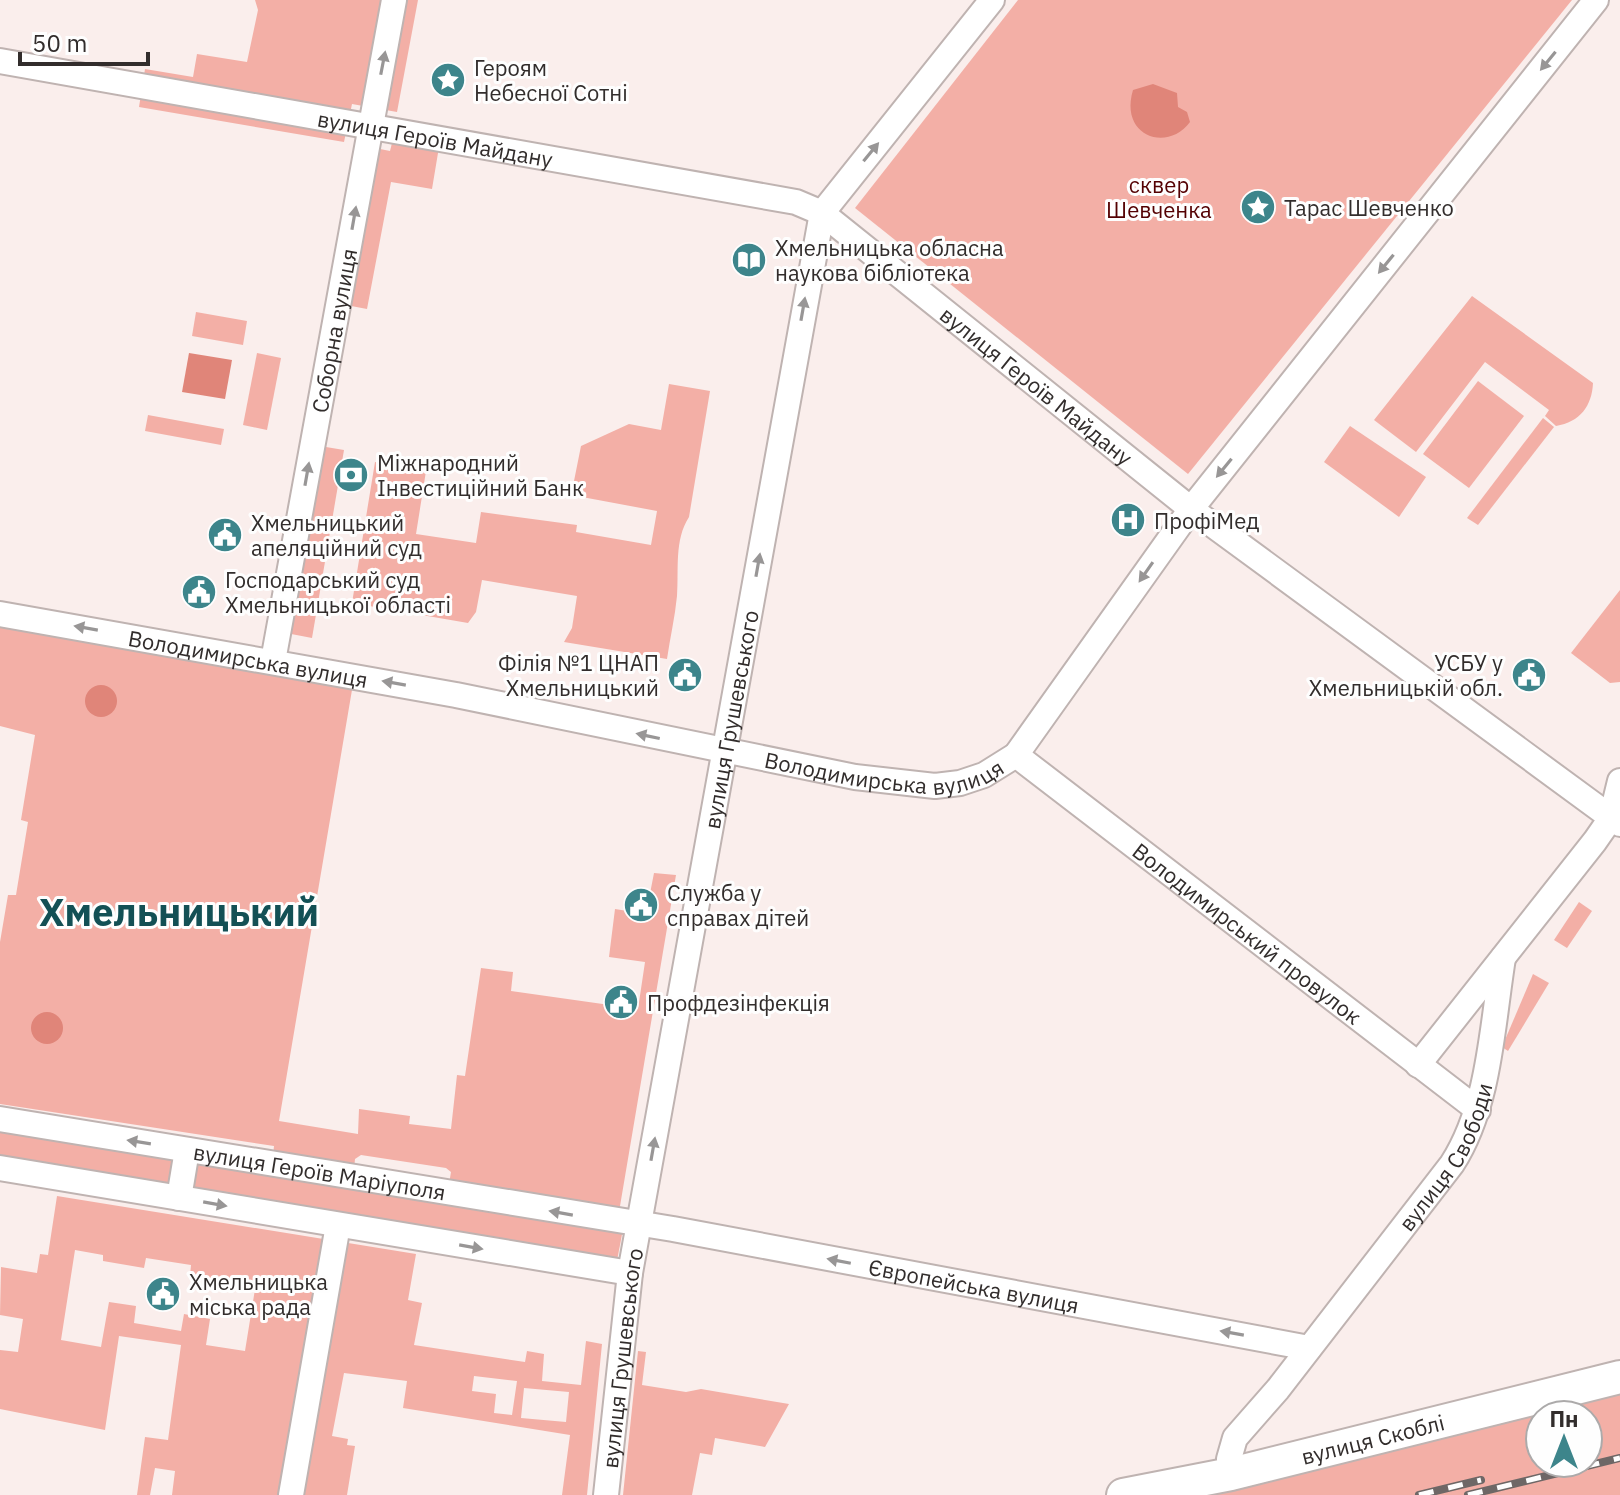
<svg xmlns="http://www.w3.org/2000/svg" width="1620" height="1495" font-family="'IBM Plex Sans',sans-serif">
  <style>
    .green { fill: #f3afa6; fill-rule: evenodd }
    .water { fill: #e08579 }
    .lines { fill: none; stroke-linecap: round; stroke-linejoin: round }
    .minor-casing { stroke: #bfb3b1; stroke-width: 28 }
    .major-casing { stroke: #bfb3b1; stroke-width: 36 }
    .minor { stroke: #fff; stroke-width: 24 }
    .major { stroke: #fff; stroke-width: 32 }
    .rail-casing { stroke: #6e6766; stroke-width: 8 }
    .rail { stroke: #fefefe; stroke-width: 5; stroke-dasharray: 15; stroke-linecap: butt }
    .oneway { fill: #989696 }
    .labels { text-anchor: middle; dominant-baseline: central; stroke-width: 6; stroke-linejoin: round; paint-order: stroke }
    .poi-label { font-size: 22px; fill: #322d2c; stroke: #fefefe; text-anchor: start }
    .street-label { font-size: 22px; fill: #322d2c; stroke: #fefefe }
    .park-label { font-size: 22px; fill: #540002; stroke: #fefefe }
    .town-label { font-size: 38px; font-weight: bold; fill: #135055; stroke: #fefefe }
  </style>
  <rect width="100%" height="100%" fill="#faeeec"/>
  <g class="green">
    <path d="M255,0h163l-21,112 -45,-8 -8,38 -205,-35 6,-38 48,8 4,-23 50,8 11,-52z"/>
    <path d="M1018,0h554l-384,474 -333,-266z"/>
    <path d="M393,139l46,8 -7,42 -41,-7 -24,127 -21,-4 29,-157 15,3z"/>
    <path d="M1472,296l121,87c-1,23 -13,39 -37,43l-11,-10 4,-6 -64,-48 -69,90 -42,-32z"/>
    <path d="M196,312l51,9 -4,24 -51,-9z"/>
    <path d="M257,353l24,5 -14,72 -24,-5z"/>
    <path d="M1478,381l46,35 -55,72 -46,-34z"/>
    <path d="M669,384l41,7 -21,126c-15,23 -10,53 -12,79 -2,21 -7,42 -10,63l-103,-17 8,-14 5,-32 -95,-16 -6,32 -8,11 -116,-20 23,-141 51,9 -10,63 60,9 5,-31 96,13 -1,7 75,13 6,-34 -75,-14 -8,-16 7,-35 48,-22 32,6z"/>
    <path d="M148,415l76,14 -3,16 -76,-14z"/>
    <path d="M1543,418l11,9 -76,98 -11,-7z"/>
    <path d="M1350,426l76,51 -27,40 -75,-55z"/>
    <path d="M320,446l24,4 -32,188 -26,-5z"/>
    <path d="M1620,590v92l-10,1 -39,-30z"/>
    <path d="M0,623l353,61 -74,437 79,13 1,-25 51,7 -1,8 42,5 6,-54 8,1 16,-108 32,4 -2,19 127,18 7,-47 -36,-5 6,-48 31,5 8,-41 22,2 -57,337 -170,-28 2,-12 -5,-4 -85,-13 -6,4 -1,10 -81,-13 1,-10 -274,-42v-162l8,-47h8l12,-73 -7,-2 14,-85 -35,-9z"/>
    <path d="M1579,902l13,9 -25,37 -13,-8z"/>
    <path d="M1533,974l16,9 -41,68 -6,-4z"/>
    <path d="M0,1124l623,105 -7,37 -616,-104z"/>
    <path d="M57,1196l359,58 -8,46 14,3 -8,42 111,17 2,-11 17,3 -2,27 39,4 5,-44 16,3 -15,151h-25l8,-60 -167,-27 4,-27 -63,-8 -12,63 16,3 -1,6 8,1 -8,49h-175l3,-24 -20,-3 -5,27h-13l8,-58 23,3 13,-95 -62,-9 -14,94 -105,-21v-59l18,2 5,-33 -23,-4 1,-48 36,6 3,-19 8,1zM75,1250l28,5v6l41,7 2,-10 45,7 -1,11 66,7 -11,68 -39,-6 4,-26 -26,-5 -3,17 -47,-8 2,-17 -27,-4 -8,45 -40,-7zM474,1376l43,5 -5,34 -18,-2 2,-19 -24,-3zM524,1388l45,4 -3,30 -45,-4z"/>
    <path d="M638,1351l8,1 -4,33 44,7 15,-3 88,15 -24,43 -50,-9 -3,17 -12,-2 -8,42h-69z"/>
    <path d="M1620,1389v106h-461zM1540,1415h48v48h-48z"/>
  </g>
  <g class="water">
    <path d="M1153,84l24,9 1,14 9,5 3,10c-23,31 -71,14 -57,-32z"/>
    <path d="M189,353l43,7 -7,39 -43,-7z"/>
    <circle cx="101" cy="701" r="16"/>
    <circle cx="47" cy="1028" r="16"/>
  </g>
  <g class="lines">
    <g class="minor-casing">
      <g id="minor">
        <path id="s1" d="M0,61l796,141 26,11 369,296 429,315"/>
        <path id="s2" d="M0,614l456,81 399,82 80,9 25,-3 24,-8 32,-20 175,-246 405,-509"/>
        <path id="s3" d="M273,661l121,-661"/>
        <path id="s4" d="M1016,755l462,355"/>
        <path d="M1418,1065l177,-224 16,-23 9,-37"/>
        <path id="s5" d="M0,1119l673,110 636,119"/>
        <path d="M0,1168l630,105"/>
        <path d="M179,1198l8,-48"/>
        <path id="s6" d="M1231,1474l-2,-15 6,-21 43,-49 174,-225c38,-59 40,-138 51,-206"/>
        <path d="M291,1495l47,-270"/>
        <path id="s7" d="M606,1495l24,-222 192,-1060 170,-213"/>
      </g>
    </g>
    <g class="major-casing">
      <g id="major">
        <path id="s8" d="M1123,1495l108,-21 389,-97"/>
      </g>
    </g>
    <use href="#minor" class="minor"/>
    <use href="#major" class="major"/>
    <g class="rail-casing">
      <g id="rail">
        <path d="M1419,1495l62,-15"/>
        <path d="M1468,1495l152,-37"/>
      </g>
    </g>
    <use href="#rail" class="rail"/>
  </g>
  <defs><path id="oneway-solid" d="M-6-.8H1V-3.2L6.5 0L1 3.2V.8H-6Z" transform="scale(2)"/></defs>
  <g class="oneway">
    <use href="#oneway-solid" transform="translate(1548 61) rotate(129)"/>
    <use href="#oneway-solid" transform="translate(383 63) rotate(-79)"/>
    <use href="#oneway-solid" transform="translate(871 152) rotate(-51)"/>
    <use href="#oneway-solid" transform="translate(354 218) rotate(-80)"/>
    <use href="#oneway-solid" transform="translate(1386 264) rotate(129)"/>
    <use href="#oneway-solid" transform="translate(803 309) rotate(-80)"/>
    <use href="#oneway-solid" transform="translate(1224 468) rotate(129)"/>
    <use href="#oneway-solid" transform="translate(307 474) rotate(-80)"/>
    <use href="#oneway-solid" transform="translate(758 565) rotate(-80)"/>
    <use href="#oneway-solid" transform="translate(1146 572) rotate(125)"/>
    <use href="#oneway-solid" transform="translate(86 628) rotate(-170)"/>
    <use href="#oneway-solid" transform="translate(394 683) rotate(-170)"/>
    <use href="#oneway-solid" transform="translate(648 736) rotate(-168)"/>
    <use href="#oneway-solid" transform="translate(139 1142) rotate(-171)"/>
    <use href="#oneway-solid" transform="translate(653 1149) rotate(-80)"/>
    <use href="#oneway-solid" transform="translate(215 1204) rotate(10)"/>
    <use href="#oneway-solid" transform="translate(561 1213) rotate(-170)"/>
    <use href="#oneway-solid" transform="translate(471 1247) rotate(10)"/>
    <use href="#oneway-solid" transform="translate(839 1261) rotate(-169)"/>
    <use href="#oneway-solid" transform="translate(1232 1333) rotate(-170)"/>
  </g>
  <defs>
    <g id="sight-disc" transform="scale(1.8)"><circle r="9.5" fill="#3d858b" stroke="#fefefe"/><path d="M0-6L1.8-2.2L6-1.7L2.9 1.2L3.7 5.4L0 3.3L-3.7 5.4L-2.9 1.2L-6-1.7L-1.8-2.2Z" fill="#fff"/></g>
    <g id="library-disc" transform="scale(1.8)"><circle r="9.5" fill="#3d858b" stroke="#fefefe"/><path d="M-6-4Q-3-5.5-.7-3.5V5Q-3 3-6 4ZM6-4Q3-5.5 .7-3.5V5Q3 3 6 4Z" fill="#fff"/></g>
    <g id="bank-disc" transform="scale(1.8)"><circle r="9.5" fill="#3d858b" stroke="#fefefe"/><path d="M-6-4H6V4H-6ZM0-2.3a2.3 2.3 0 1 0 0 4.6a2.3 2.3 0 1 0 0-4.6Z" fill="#fff"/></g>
    <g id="hospital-disc" transform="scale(1.8)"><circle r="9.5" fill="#3d858b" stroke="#fefefe"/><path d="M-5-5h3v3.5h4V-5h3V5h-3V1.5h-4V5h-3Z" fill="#fff"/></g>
    <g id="civic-disc" transform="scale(1.8)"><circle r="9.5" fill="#3d858b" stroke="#fefefe"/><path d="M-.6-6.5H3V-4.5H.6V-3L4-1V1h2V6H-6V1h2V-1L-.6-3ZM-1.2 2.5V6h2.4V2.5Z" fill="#fff"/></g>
  </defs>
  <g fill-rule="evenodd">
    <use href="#sight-disc" x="448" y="80"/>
    <use href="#sight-disc" x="1258" y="207"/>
    <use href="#library-disc" x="749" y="260"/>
    <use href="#bank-disc" x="351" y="475"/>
    <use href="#hospital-disc" x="1128" y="520"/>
    <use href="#civic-disc" x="225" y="535"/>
    <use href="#civic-disc" x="199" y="592"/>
    <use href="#civic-disc" x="685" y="675"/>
    <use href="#civic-disc" x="1529" y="675"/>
    <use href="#civic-disc" x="641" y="905"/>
    <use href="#civic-disc" x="621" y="1002"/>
    <use href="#civic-disc" x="163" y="1294"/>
  </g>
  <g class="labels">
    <g class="poi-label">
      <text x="474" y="67">Героям<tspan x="474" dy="25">Небесної Сотні</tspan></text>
      <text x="1284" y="207">Тарас Шевченко</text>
      <text x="775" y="247">Хмельницька обласна<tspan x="775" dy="25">наукова бібліотека</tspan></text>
      <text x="377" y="462">Міжнародний<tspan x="377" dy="25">Інвестиційний Банк</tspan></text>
      <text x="1154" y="520">ПрофіМед</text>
      <text x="251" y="522">Хмельницький<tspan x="251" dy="25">апеляційний суд</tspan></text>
      <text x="225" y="579">Господарський суд<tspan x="225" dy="25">Хмельницької області</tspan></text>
      <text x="659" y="662" text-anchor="end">Філія №1 ЦНАП<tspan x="659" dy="25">Хмельницький</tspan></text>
      <text x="1503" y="662" text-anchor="end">УСБУ у<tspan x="1503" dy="25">Хмельницькій обл.</tspan></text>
      <text x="667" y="892">Служба у<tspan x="667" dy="25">справах дітей</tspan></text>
      <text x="647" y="1002">Профдезінфекція</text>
      <text x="189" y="1281">Хмельницька<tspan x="189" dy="25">міська рада</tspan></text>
    </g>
    <g class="street-label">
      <text stroke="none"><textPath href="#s1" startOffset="442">вулиця Героїв Майдану</textPath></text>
      <text stroke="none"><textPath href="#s3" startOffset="336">Соборна вулиця</textPath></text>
      <text stroke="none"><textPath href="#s1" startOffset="1112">вулиця Героїв Майдану</textPath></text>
      <text stroke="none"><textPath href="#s2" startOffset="252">Володимирська вулиця</textPath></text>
      <text stroke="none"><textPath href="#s7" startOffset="786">вулиця Грушевського</textPath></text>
      <text stroke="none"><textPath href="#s2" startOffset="900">Володимирська вулиця</textPath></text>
      <text stroke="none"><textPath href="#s4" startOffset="292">Володимирський провулок</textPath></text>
      <text stroke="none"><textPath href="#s6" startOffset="390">вулиця Свободи</textPath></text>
      <text stroke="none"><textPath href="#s5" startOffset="324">вулиця Героїв Маріуполя</textPath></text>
      <text stroke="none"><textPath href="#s5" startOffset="988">Європейська вулиця</textPath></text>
      <text stroke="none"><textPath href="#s7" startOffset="138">вулиця Грушевського</textPath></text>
      <text stroke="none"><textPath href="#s8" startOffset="256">вулиця Скоблі</textPath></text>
    </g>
    <g class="park-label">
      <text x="1159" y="184">сквер<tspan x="1159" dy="25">Шевченка</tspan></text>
    </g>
    <g class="town-label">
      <text x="179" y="911">Хмельницький</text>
    </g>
  </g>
  <g transform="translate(1564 1439)"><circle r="38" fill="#fefefe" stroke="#acaaaa" stroke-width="2"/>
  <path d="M0-6L14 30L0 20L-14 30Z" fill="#3d858b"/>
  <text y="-12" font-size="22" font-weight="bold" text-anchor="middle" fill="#322d2c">Пн</text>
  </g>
  <path d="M20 52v12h128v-12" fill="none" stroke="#322d2c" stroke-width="4"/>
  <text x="32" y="52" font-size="24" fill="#322d2c" stroke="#fefefe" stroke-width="6" paint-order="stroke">50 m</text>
</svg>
